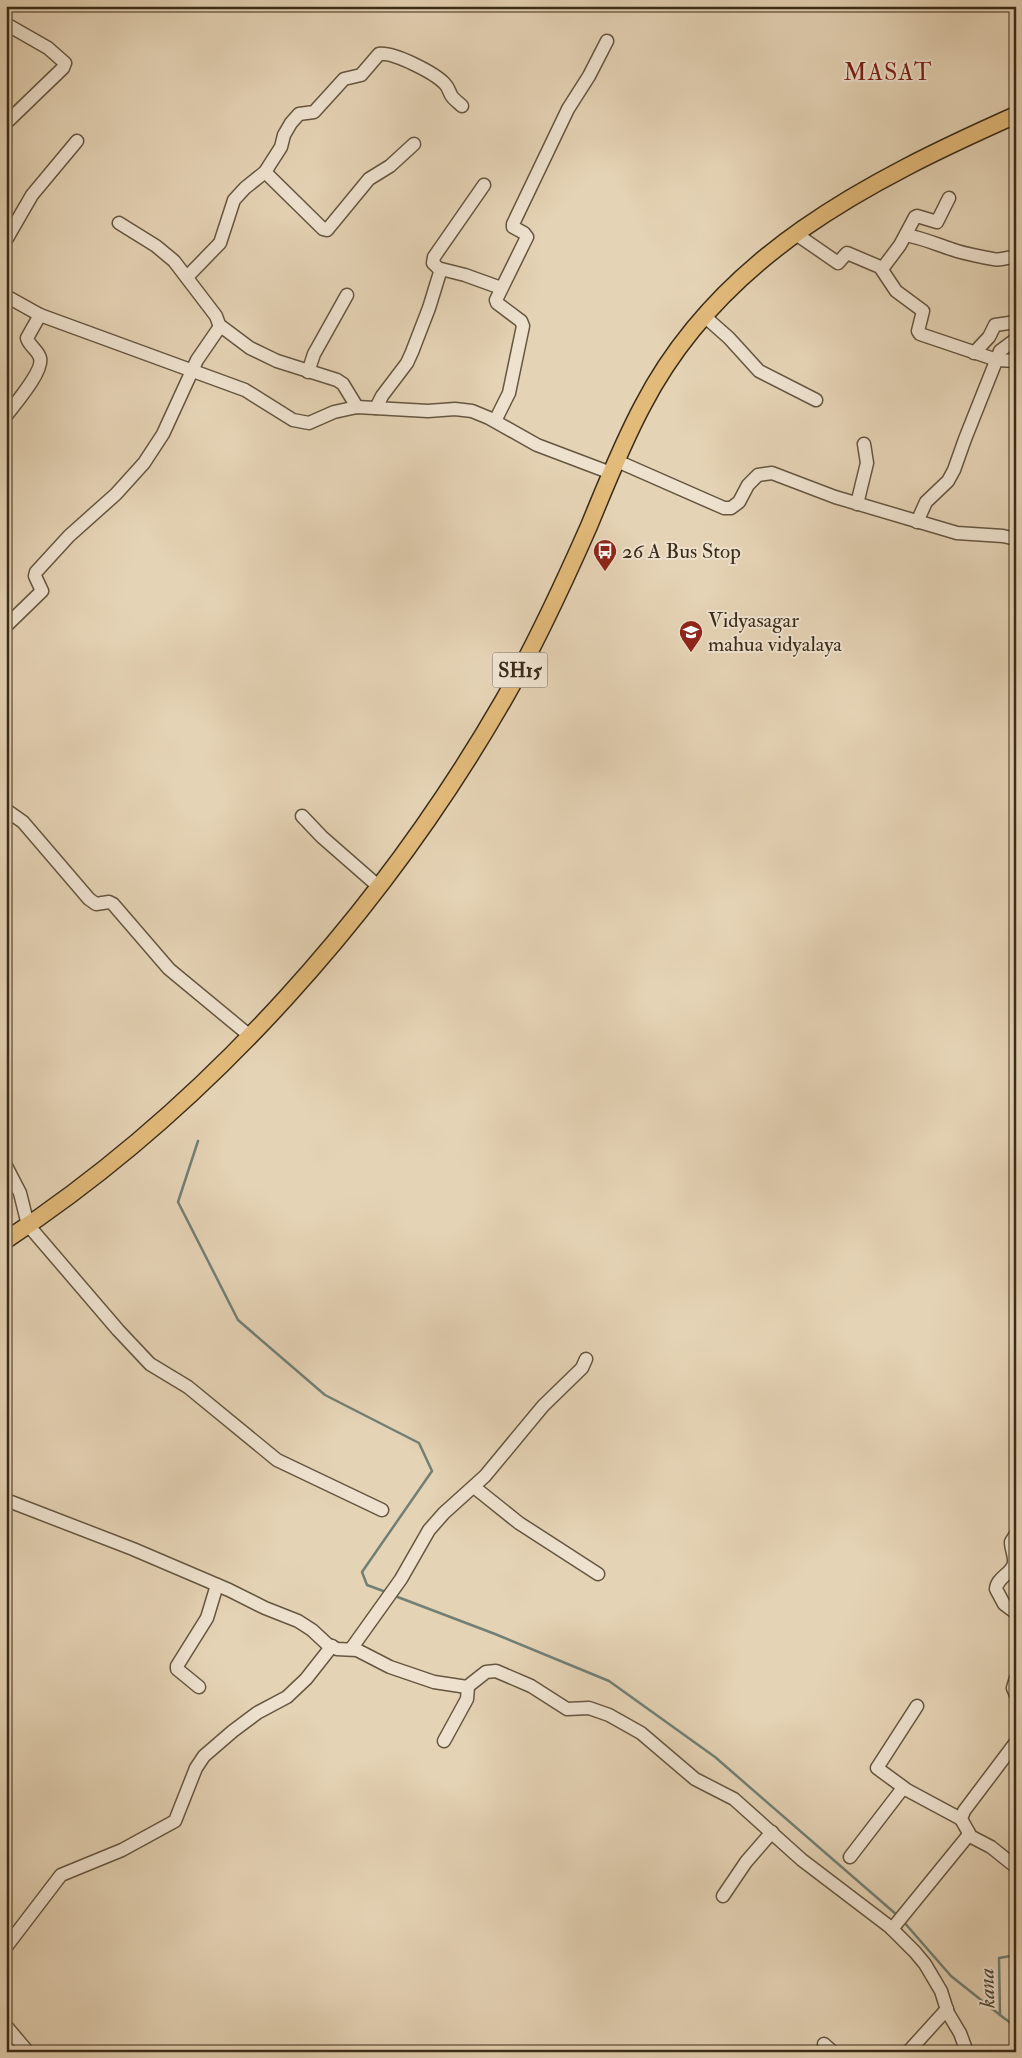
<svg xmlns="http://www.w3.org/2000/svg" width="1022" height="2058" font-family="'IM FELL Double Pica',serif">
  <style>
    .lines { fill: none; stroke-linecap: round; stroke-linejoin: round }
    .stream { stroke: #717f74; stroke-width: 2.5 }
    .minor-casing { stroke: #655640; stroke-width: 15 }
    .major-casing { stroke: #3a2c19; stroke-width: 19 }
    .minor { stroke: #eee2cf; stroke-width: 12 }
    .major { stroke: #e2ba7a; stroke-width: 16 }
    .labels { text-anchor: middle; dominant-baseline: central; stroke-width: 4; stroke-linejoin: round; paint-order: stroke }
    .shield { fill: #eee2cf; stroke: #706350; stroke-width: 1 }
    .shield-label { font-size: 20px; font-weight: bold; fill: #3a2c19 }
    .poi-label { font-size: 21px; fill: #3a2c19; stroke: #eee2cf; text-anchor: start }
    .water-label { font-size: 22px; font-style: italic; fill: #4c4837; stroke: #eee2cf }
    .quarter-label { font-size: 24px; letter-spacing: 1px; fill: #7a1f14; stroke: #eee2cf }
  </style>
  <rect width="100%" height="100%" fill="#e5d3b5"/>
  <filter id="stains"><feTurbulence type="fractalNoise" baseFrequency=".004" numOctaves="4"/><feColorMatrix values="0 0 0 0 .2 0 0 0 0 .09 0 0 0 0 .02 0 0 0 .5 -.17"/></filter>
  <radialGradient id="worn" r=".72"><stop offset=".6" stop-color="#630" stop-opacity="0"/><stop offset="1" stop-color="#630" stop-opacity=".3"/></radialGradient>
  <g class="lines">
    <g class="stream">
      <path d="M198,1141l-20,61 60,118 87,75 94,48 13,28 -70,101 5,13 19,7"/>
      <path d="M395,1596l100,38 114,47 106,76 182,158"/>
      <path d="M903,1921l48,55 49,39"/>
      <path d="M1016,1955l-17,3 1,57 16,12"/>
    </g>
    <g class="minor-casing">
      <g id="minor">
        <path d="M6,24l42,24 17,15 -2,5 -57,55"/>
        <path d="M265,172l58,57 4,1 42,-51 21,-13 24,-22"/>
        <path d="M119,223l37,23 18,15 42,55 4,11"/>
        <path d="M796,234l42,29 9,-10 33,14 16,24 27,20 -5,20 2,3 77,26 19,1"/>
        <path d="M906,235c16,3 30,9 45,14 13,5 28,7 42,10 8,2 14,-3 23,-1"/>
        <path d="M6,240l26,-45 45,-54"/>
        <path d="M882,269l18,-24 15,-28 2,-1 20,6 12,-24"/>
        <path d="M440,270l-7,-7 1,-6 50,-72"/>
        <path d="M187,277l33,-34 14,-43 11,-12 20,-16 16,-25 3,-12 7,-12 8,-9 15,-2 30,-33 17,-4 18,-21c15,-2 56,19 66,30 3,3 4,7 6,11 2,4 7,7 11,11"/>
        <path d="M6,296l34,19 205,75 48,30 16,3 25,-11 23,-5 71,4 27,-2 17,2 17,7 48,27 74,28"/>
        <path d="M703,315l26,23 30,33 57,29"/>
        <path d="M974,353l15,-16 6,-12 21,-3"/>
        <path d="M308,372l6,-18 33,-59"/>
        <path d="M376,408l6,-12 25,-33 5,-11 17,-44 12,-39 24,6 36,13"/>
        <path d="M6,416c8,-11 38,-45 34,-58 -2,-8 -11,-12 -13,-20l13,-23"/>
        <path d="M495,421l14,-28 14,-67 -2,-5 -24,-18 -1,-3 31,-63 -3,-4 -11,-6v-3l55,-115 21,-33 18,-35"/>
        <path d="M617,461l107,47h7l8,-6 9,-17 10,-10 14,-2 63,24 122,36 46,3 13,3"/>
        <path d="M857,504l10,-41 -3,-19"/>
        <path d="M917,522l9,-20 22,-21 6,-11 11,-31 35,-88 16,-12"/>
        <path d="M6,626l36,-35 -7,-15 1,-4 33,-36 47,-42 28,-31 19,-29 34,-74 22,-32 3,-1 28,21 27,13 60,19 6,4 14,23"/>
        <path d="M6,810l17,12 66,77 7,5 13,-2 4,2 56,65 81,67"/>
        <path d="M302,816l20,21 56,49"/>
        <path d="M6,1166l14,27 8,32 90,105 32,34 38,23 89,73 105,50"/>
        <path d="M474,1487l45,36 79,51"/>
        <path d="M6,1500l127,49 96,41 36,18 33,13 14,9 15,14 10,5 20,1 33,17 44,15 33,5 19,-15 10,-1 35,15 36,23 22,-1 20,7 32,18 54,46 39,20 68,61 88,67 25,25 10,12 16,27 7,22 12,20 7,19"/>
        <path d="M1016,1534l-5,8c0,7 4,14 3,21 -2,11 -17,14 -18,26l8,15 12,9"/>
        <path d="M351,1649l50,-70 28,-49 15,-17 41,-37 58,-70 39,-38 4,-9"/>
        <path d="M1016,1678l-3,10 3,7"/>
        <path d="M199,1687l-22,-18v-3l30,-48 10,-33"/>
        <path d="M917,1706l-40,62 30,22 54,29"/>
        <path d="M444,1741l23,-42 1,-12"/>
        <path d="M968,1835l23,12 25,20"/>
        <path d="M850,1857l53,-69"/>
        <path d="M723,1896l23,-34 26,-30"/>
        <path d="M892,1929l75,-92 2,-4 -8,-14 3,-8 52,-69"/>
        <path d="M6,1947l55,-72 61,-25 53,-29 21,-53 8,-12 29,-25 24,-18 30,-16 19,-18 26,-33"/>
        <path d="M6,2026l22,26"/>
        <path d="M824,2044l9,8"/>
        <path d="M908,2052l39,-43"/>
      </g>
    </g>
    <g class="major-casing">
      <path id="major" d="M6,1240c202,-133 377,-331 497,-539 33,-57 60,-116 86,-175 17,-41 33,-82 54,-121 78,-150 225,-224 373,-290"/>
    </g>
    <use href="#minor" class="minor"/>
    <use href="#major" class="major"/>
  </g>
  <defs>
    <g id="bus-pin" transform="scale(1.25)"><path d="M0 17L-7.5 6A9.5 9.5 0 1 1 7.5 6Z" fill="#8f2418" stroke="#eee2cf"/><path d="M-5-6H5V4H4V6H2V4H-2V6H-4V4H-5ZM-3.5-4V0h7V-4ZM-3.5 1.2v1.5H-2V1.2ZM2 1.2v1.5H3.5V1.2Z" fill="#fff"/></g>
    <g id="university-pin" transform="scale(1.25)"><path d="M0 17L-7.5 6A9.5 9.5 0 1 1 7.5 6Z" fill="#8f2418" stroke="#eee2cf"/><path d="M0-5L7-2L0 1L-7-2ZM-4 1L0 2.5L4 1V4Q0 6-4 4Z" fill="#fff"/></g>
  </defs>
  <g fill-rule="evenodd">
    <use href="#bus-pin" x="605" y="551"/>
    <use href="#university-pin" x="691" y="632"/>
  </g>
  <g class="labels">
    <rect class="shield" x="492.5" y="652.5" width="55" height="35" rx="4"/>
    <g class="shield-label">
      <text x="520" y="670">SH15</text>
    </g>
    <g class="poi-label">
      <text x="622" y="551">26 A Bus Stop</text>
      <text x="708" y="620">Vidyasagar<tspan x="708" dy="24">mahua vidyalaya</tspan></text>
    </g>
    <g class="water-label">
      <text transform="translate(987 1988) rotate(-92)">kana</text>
    </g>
    <g class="quarter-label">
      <text x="888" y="72">MASAT</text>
    </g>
  </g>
  <rect width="1022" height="2058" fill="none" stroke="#e5d3b5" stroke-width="25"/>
  <rect x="8" y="8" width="1007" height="2043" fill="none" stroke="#3a2c19" stroke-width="2.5"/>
  <rect x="12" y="12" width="997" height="2033" fill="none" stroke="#3a2c19"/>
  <rect width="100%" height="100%" filter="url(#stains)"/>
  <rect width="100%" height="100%" fill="url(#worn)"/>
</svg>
